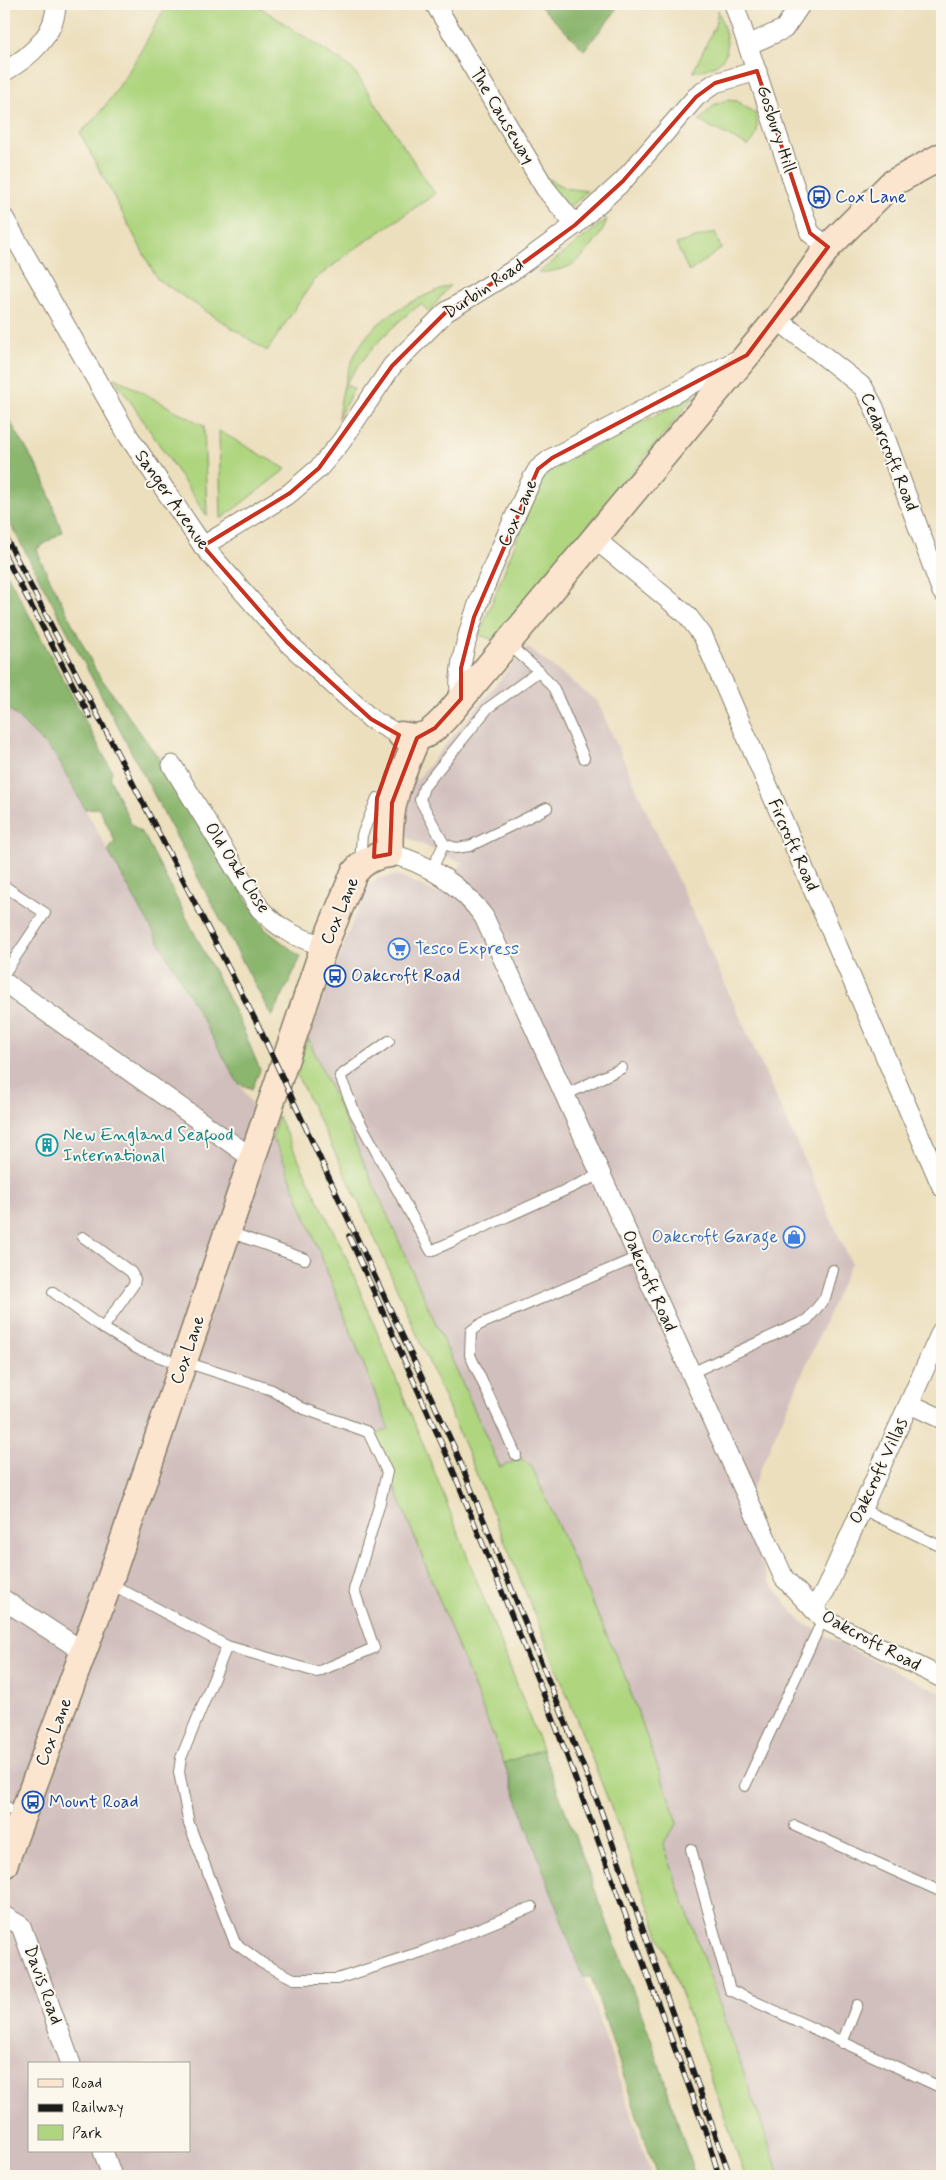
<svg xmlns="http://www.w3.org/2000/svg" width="946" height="2180" font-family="Mynerve,sans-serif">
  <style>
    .industrial { fill: #d1bfbd; fill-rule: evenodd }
    .green { fill: #afd57f; stroke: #66784e }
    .forest { fill: #8bb66e; stroke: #546945 }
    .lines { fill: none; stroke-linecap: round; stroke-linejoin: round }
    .lane-casing { stroke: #847e6c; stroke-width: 12 }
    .street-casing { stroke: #847e6c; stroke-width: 21 }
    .secondary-casing { stroke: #847e6c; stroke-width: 29 }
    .lane { stroke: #fff; stroke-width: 10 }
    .street { stroke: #fff; stroke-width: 19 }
    .secondary { stroke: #fbe5cf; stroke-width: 26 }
    .rail-casing { stroke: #1c1c1c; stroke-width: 5.5 }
    .rail { stroke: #fbf7ec; stroke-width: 4; stroke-dasharray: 11; stroke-linecap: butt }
    .marked { fill: none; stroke: #c8321e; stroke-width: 4; stroke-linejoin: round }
    .labels { text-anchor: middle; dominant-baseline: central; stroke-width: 4; stroke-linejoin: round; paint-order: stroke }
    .street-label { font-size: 18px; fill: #1c1c1c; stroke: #fbf7ec }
    .transit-label { font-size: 18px; fill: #164399; stroke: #fbf7ec; text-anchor: start }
    .shop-label { font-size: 18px; fill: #366cbe; stroke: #fbf7ec; text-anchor: start }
    .culture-label { font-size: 18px; fill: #0d838f; stroke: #fbf7ec; text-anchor: start }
  </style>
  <rect width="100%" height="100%" fill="#fbf7ec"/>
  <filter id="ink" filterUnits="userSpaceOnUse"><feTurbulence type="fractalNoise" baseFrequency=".02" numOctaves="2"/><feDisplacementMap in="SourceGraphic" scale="10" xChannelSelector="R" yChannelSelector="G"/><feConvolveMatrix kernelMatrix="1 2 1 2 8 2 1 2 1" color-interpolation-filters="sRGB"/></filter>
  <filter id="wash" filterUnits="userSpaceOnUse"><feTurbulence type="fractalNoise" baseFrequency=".0096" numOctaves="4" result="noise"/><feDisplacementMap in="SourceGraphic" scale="20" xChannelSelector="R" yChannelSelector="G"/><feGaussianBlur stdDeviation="1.12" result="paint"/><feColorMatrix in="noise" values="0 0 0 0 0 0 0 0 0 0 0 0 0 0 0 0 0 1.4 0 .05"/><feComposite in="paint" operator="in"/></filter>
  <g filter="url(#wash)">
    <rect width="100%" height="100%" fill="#ecdfbd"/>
    <g class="industrial">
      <path d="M527,647l70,54 254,562 -110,250 28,68 31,40 52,29 90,43v483h-162l-127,-362 -345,-776 58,-150 12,-10 20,-3 41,19 23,-31 -54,-25 -6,-12 2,-20 7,-19 21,-26z"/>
      <path d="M4,704l52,52 124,226 101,172 109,276 -16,5 130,328 78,213 3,2 67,198h-648zM29,2064h160v87h-160z"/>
    </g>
    <g class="green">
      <path d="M167,4h88l91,60 9,8 80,122 -79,54 -42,32 -47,71 -110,-72 -77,-146c38,-35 62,-85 87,-129z"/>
      <path d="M718,10c11,33 20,54 -25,62l22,-46z"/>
      <path d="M726,100l11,1 19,13c2,14 3,22 -8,32l-49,-25 15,-16z"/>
      <path d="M545,177l20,11 22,3 -14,14 -5,2z"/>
      <path d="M607,219c-5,17 -25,43 -42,49 -9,3 -18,4 -27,5z"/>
      <path d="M715,232l6,17 -32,23 -13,-28z"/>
      <path d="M450,285l-21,27 -8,-8c-31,22 -54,49 -76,80l9,5 -16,29c11,-82 38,-103 112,-133z"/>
      <path d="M114,377l90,49 3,90z"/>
      <path d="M697,394l-203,246 -15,-5 63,-159 7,-7z"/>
      <path d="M219,431l67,38 -65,50z"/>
      <path d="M308,1038l192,429 21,-8 11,8 92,207 54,149 -15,20 117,333h-35c-107,-314 -231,-622 -365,-926 -26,-60 -56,-119 -85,-179z"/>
      <path d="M278,1117l68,140 91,221 105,271 -38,14 -130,-328 15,-6 -108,-275 -9,-16z"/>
    </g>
    <g class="forest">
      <path d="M538,4h79l-2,8 -31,38z"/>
      <path d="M4,411l39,66 19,55 -25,17 4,12 55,110 64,89 105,169 36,28 -29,60 -268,-505z"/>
      <path d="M4,568l108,203 -2,8 21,45 13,11 96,187 20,48 -8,19 -14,-6 -130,-232 7,-10 -16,-33 -14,1 -29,-53 -52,-52z"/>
      <path d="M542,1749l109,290 44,137h-38l-66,-199 -9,-1 -78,-213z"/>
    </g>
  </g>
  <g filter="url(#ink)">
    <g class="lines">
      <g class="lane-casing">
        <g id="lane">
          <path d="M508,644l31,27 15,18 30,69"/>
          <path d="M444,844l12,4 14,-2 77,-38"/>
          <path d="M360,862l2,-27 15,-37"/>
          <path d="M431,871l13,-27 -24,-44 4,-13 64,-79 51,-37"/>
          <path d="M4,886l41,27 -41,61"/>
          <path d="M389,1041l-49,35 15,37 76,138 170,-77"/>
          <path d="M565,1095l57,-27"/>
          <path d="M229,1232l76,27"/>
          <path d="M83,1237l48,35 4,7 -1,5 -31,44"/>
          <path d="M53,1292l50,36 35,21 44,16"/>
          <path d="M691,1373l116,-53 18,-22 8,-28"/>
          <path d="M516,1455l-46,-100 1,-24 8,-6 159,-68"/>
          <path d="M862,1509l80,38"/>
          <path d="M109,1583l118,63 90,26 57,-24 -20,-58 25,-84 8,-34 -19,-40 -66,-24 -30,-18 -87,-28"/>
          <path d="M227,1646l-46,112 -2,14 10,52 46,119 27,20 32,16h43l87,-28 108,-44"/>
          <path d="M4,1715l1,-2"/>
          <path d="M745,1786l78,-167"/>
          <path d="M4,1805l18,12"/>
          <path d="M795,1826l147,66"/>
          <path d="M691,1849l39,141 212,98"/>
          <path d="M842,2043l15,-38"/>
        </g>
      </g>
      <g class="street-casing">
        <g id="street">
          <path d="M435,4l110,184 30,37"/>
          <path d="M734,4l76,229 18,14"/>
          <path d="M748,45l36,-16 17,-25"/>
          <path d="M4,72c24,-14 52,-37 52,-68"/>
          <path d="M4,218l125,219 74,109 84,96 84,77 28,16"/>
          <path d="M777,319l86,68 11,20 68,185"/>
          <path d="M595,539l92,76 16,21 239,551"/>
          <path d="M203,546l87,-53 29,-25 22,-26 51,-76 54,-54 66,-41 63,-46 48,-44 73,-84 19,-14 42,-12"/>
          <path d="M461,699c-11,-52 47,-165 69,-216l8,-14 14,-11 187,-99"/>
          <path d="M172,765l88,144c21,22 36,28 64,37"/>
          <path d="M390,854c37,8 73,33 94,63l300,661 39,41 119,59"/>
          <path d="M4,982l248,176"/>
          <path d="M910,1404l32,15"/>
          <path d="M4,1600l80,52"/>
          <path d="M813,1609l12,-18 117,-261"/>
          <path d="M4,1916l17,10 50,138"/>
          <path d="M103,2151l9,25"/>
        </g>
      </g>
      <g class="secondary-casing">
        <g id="secondary">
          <path d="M401,735c24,5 28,-1 45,-18l331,-398 51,-72 63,-63 51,-28"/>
          <path d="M4,1865l105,-282 215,-637 30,-73c9,-12 22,-18 36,-19 -3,-47 9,-74 27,-116"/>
        </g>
      </g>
      <use href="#lane" class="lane"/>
      <use href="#street" class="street"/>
      <use href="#secondary" class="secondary"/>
      <g class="rail-casing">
        <g id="rail">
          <path d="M4,534l255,493 196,422 145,359 130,368"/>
          <path d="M4,554l86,163"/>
          <path d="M349,1236l99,222 103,255 156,423 12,40"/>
        </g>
      </g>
      <use href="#rail" class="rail"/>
    </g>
  </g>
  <path class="marked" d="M757,71l53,162 18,14 -81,108 -195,103 -14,11 -64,148 -13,51v31l-26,29 -18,10 -25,65 -2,51 -16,3 3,-59 22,-63 -28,-16 -84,-77 -84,-96 87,-53 29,-25 73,-102 54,-54 66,-41 63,-46 48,-44 73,-84 19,-14z"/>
  <defs>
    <g id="bus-ring" transform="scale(1.125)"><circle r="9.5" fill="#fbf7ec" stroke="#1a4fb4" stroke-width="1.5"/><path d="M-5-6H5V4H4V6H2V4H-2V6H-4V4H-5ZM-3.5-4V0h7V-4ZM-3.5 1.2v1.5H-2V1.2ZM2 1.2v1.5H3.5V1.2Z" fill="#1a4fb4"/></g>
    <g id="supermarket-ring" transform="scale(1.125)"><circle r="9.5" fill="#fbf7ec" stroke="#3f7fe0" stroke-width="1.5"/><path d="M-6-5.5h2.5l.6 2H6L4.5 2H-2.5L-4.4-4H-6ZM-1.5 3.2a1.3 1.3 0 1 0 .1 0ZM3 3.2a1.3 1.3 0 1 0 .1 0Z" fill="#3f7fe0"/></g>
    <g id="building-ring" transform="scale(1.125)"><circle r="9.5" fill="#fbf7ec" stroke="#0f9aa8" stroke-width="1.5"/><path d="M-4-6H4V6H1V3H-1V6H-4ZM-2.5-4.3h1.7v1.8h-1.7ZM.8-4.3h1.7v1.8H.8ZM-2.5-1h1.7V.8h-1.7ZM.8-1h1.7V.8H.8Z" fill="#0f9aa8"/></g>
    <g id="shop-ring" transform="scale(1.125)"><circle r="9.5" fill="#fbf7ec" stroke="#3f7fe0" stroke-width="1.5"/><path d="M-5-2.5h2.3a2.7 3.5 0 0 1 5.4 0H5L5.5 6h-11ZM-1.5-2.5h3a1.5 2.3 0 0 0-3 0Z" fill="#3f7fe0"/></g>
  </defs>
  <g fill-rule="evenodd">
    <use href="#bus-ring" x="819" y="197"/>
    <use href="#supermarket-ring" x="399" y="949"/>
    <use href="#bus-ring" x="335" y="976"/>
    <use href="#building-ring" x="47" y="1145"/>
    <use href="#shop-ring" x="794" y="1237"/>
    <use href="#bus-ring" x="33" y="1802"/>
  </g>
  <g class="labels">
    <g class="street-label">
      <text transform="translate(502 116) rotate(59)">The Causeway</text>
      <text transform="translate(776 129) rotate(72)">Gosbury Hill</text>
      <text transform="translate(484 289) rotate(-34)">Durbin Road</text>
      <text transform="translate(889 452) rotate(68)">Cedarcroft Road</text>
      <text transform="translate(172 500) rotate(55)">Sanger Avenue</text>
      <text transform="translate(518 513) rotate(-66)">Cox Lane</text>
      <text transform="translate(793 845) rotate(66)">Fircroft Road</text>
      <text transform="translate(237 868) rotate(57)">Old Oak Close</text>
      <text transform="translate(340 911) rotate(-67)">Cox Lane</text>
      <text transform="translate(649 1281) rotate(66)">Oakcroft Road</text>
      <text transform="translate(188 1350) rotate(-71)">Cox Lane</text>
      <text transform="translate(879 1471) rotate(-65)">Oakcroft Villas</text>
      <text transform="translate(871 1641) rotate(28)">Oakcroft Road</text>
      <text transform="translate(54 1732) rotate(-69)">Cox Lane</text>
      <text transform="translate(43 1985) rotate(70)">Davis Road</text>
    </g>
    <g class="transit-label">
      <text x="835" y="197">Cox Lane</text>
      <text x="351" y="976">Oakcroft Road</text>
      <text x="49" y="1802">Mount Road</text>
    </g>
    <g class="shop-label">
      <text x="415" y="949">Tesco Express</text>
      <text x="778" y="1237" text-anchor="end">Oakcroft Garage</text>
    </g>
    <g class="culture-label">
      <text x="63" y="1135">New England Seafood<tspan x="63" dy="21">International</tspan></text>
    </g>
  </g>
  <rect width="946" height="2180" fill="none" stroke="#fbf7ec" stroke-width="20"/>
  <rect x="28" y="2062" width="162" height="90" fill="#fbf7ec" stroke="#a29f99"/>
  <rect x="38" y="2079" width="25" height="8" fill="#fbe5cf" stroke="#a29f99"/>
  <text x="72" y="2088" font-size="15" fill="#1c1c1c">Road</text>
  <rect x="38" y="2104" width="25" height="8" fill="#1c1c1c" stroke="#a29f99"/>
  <text x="72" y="2112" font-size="15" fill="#1c1c1c">Railway</text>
  <rect x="38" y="2125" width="25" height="15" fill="#afd57f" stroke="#a29f99"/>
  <text x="72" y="2138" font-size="15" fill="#1c1c1c">Park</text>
</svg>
